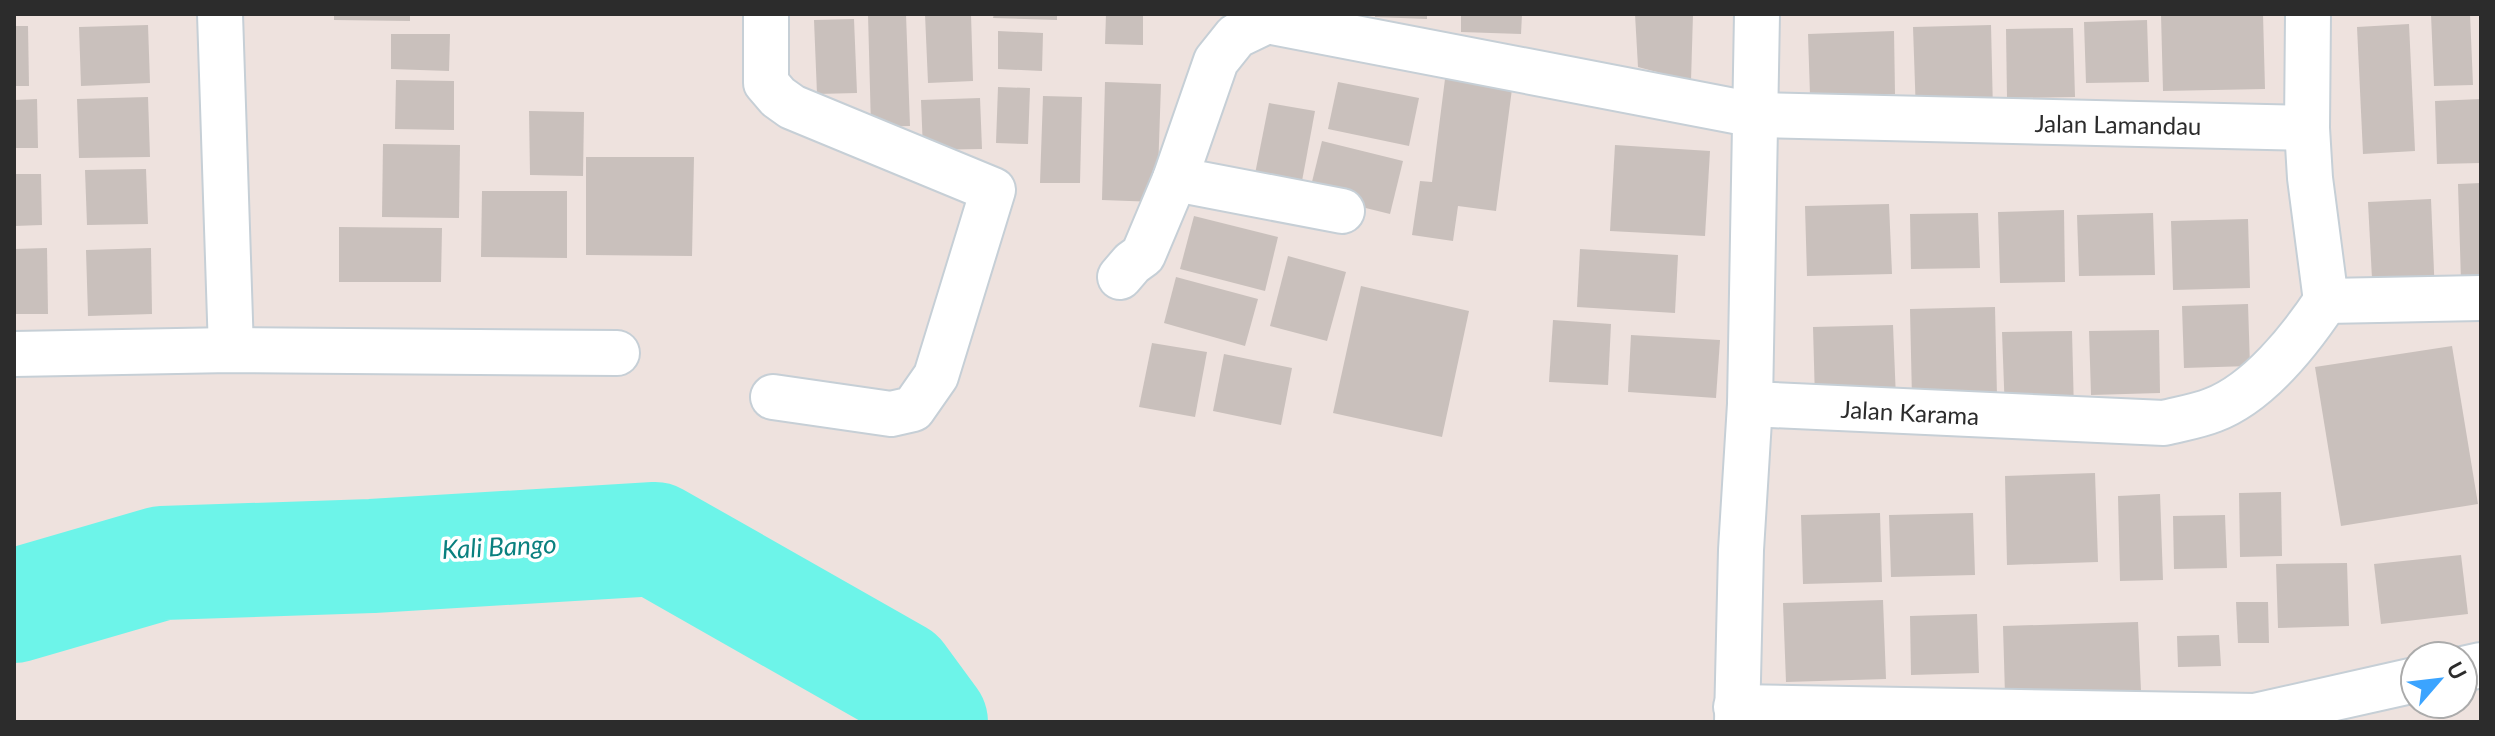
<svg xmlns="http://www.w3.org/2000/svg" width="2495" height="736" font-family="Lato,sans-serif">
  <style>
    .lines { fill: none; stroke-linecap: round; stroke-linejoin: round }
    .river { stroke: #6df4e9; stroke-width: 114 }
    .building { fill: #c9c0bc }
    .minor-casing { stroke: #c6cfd6; stroke-width: 48 }
    .minor { stroke: #fff; stroke-width: 44 }
    .labels { text-anchor: middle; dominant-baseline: central; stroke-width: 7; stroke-linejoin: round; paint-order: stroke }
    .street-label { font-size: 24px; fill: #2c2c2c; stroke: #fff }
    .water-label { font-size: 26px; font-style: italic; fill: #0a807f; stroke: #fff }
  </style>
  <rect width="100%" height="100%" fill="#eee2de"/>
  <g class="lines">
    <path class="river" d="M14,606l148,-43 210,-7 283,-17 243,138 33,45"/>
  </g>
  <g class="building">
    <path d="M334,14h76v7l-76,-1z"/>
    <path d="M868,14h38l4,112 -39,1z"/>
    <path d="M925,14h46l2,67 -45,2z"/>
    <path d="M994,14h63v6l-64,-2z"/>
    <path d="M1106,14h37v31l-38,-1z"/>
    <path d="M1375,14h52v5l-52,-2z"/>
    <path d="M1461,14h61l-1,20 -60,-2z"/>
    <path d="M1635,14h58l-2,67 -53,-14z"/>
    <path d="M2161,14h102l2,75 -102,2z"/>
    <path d="M2431,14h39l3,71 -39,1z"/>
    <path d="M854,19l3,74 -40,1 -3,-74z"/>
    <path d="M2147,20l2,62 -63,1 -2,-61z"/>
    <path d="M2409,24l6,127 -52,3 -6,-127z"/>
    <path d="M148,25l2,58 -69,3 -2,-59z"/>
    <path d="M1991,25l2,87 -77,2 -3,-87z"/>
    <path d="M14,26h14l1,60h-15z"/>
    <path d="M2073,28l2,69 -68,1 -1,-69z"/>
    <path d="M998,31l45,2 -1,38 -44,-2z"/>
    <path d="M1894,31l1,63 -85,1 -2,-61z"/>
    <path d="M391,34h59l-1,37 -58,-2z"/>
    <path d="M1445,79l67,10 -16,122 -38,-5 -5,35 -41,-6 8,-54 12,1z"/>
    <path d="M396,80l58,1v49l-59,-1z"/>
    <path d="M1105,82l56,2 -4,118 -55,-2z"/>
    <path d="M1338,82l81,16 -10,48 -81,-17z"/>
    <path d="M998,87l32,1 -2,56 -32,-1z"/>
    <path d="M1043,96l39,1 -2,86h-40z"/>
    <path d="M148,97l2,60 -71,1 -2,-59z"/>
    <path d="M980,98l2,51 -59,1 -2,-50z"/>
    <path d="M37,99l1,49h-24v-48z"/>
    <path d="M2481,99v64l-44,1 -2,-63z"/>
    <path d="M1269,103l46,8 -15,81 -47,-8z"/>
    <path d="M529,111l55,1 -1,64 -53,-1z"/>
    <path d="M1322,141l81,20 -13,53 -81,-20z"/>
    <path d="M383,144l77,1 -1,73 -77,-1z"/>
    <path d="M1615,145l95,6 -5,85 -95,-5z"/>
    <path d="M586,157h108l-2,99 -106,-1z"/>
    <path d="M146,169l2,55 -61,1 -2,-55z"/>
    <path d="M14,174h27l1,51 -28,1z"/>
    <path d="M2481,183v97l-20,1 -3,-97z"/>
    <path d="M482,191h85v67l-86,-1z"/>
    <path d="M2431,199l4,97 -62,2 -5,-96z"/>
    <path d="M1889,204l3,70 -85,2 -2,-70z"/>
    <path d="M2064,210l1,72 -65,1 -2,-71z"/>
    <path d="M1978,213l2,55 -69,1 -1,-55z"/>
    <path d="M2153,213l2,62 -76,1 -2,-61z"/>
    <path d="M1194,216l84,21 -13,54 -85,-22z"/>
    <path d="M2248,219l2,69 -77,2 -2,-69z"/>
    <path d="M339,227l103,1 -1,54h-102z"/>
    <path d="M47,248l1,66h-34v-65z"/>
    <path d="M151,248l1,66 -64,2 -2,-66z"/>
    <path d="M1580,249l98,6 -3,58 -98,-6z"/>
    <path d="M1288,256l58,16 -19,69 -57,-15z"/>
    <path d="M1176,277l82,22 -13,47 -81,-23z"/>
    <path d="M1361,286l108,25 -27,126 -109,-24z"/>
    <path d="M2248,304l2,62 -66,2 -2,-62z"/>
    <path d="M1995,307l2,90 -85,2 -2,-90z"/>
    <path d="M1553,320l58,4 -3,61 -59,-3z"/>
    <path d="M1893,325l3,74 -81,1 -2,-73z"/>
    <path d="M2159,330l1,63 -69,2 -2,-64z"/>
    <path d="M2072,331l2,81 -69,1 -3,-81z"/>
    <path d="M1631,335l89,5 -4,58 -88,-6z"/>
    <path d="M1152,343l55,9 -12,65 -56,-10z"/>
    <path d="M2452,346l26,158 -137,22 -26,-159z"/>
    <path d="M1224,354l68,14 -11,57 -68,-14z"/>
    <path d="M2095,473l3,89 -91,3 -2,-89z"/>
    <path d="M2281,492l1,64 -42,1 -1,-64z"/>
    <path d="M2160,494l3,86 -43,1 -2,-85z"/>
    <path d="M1880,513l2,69 -79,2 -2,-69z"/>
    <path d="M1973,513l2,62 -84,2 -2,-62z"/>
    <path d="M2225,515l2,53 -53,1 -1,-53z"/>
    <path d="M2461,555l7,59 -87,10 -7,-60z"/>
    <path d="M2347,563l2,63 -71,2 -2,-64z"/>
    <path d="M1883,600l3,79 -100,3 -3,-79z"/>
    <path d="M2236,602h32l1,41h-31z"/>
    <path d="M1977,614l2,59 -68,2 -1,-59z"/>
    <path d="M2138,622l3,69 -136,4 -2,-69z"/>
    <path d="M2219,635l2,31 -43,1 -1,-31z"/>
  </g>
  <g class="lines">
    <g class="minor-casing">
      <g id="minor">
        <path d="M220,14l11,336"/>
        <path d="M766,14v69l12,14 14,10 201,83 -57,186 -23,33 -22,5 -118,-17"/>
        <path d="M2308,14l-1,114 3,50 16,123"/>
        <path d="M1175,179l167,32"/>
        <path d="M1120,277l12,-14 11,-8 32,-76 41,-118 20,-25 31,-15 488,94 552,13"/>
        <path d="M2326,301l155,-3"/>
        <path d="M14,354l217,-4 386,3"/>
        <path d="M1750,404l414,19c16,-4 34,-7 49,-13 45,-17 87,-70 113,-109"/>
        <path d="M2463,669l18,-4"/>
        <path d="M1736,707l519,9 160,-36"/>
        <path d="M1737,722l4,-172 9,-146 7,-390"/>
      </g>
    </g>
    <use href="#minor" class="minor"/>
  </g>
  <g class="labels">
    <g class="street-label">
      <text transform="translate(2118 124) rotate(1)">Jalan Lamandau</text>
      <text transform="translate(1910 412) rotate(3)">Jalan Karama</text>
    </g>
    <g class="water-label">
      <text transform="translate(499 546) rotate(-3)">Kali Bango</text>
    </g>
  </g>
  <rect width="2495" height="736" fill="none" stroke="#2c2c2c" stroke-width="32"/>
  <g transform="translate(2439 680) rotate(62)"><circle r="38" fill="#ffffff" stroke="#ababab" stroke-width="2"/>
  <path d="M0-6L14 30L0 20L-14 30Z" fill="#3ba4ff"/>
  <text y="-12" font-size="22" font-weight="bold" text-anchor="middle" fill="#2c2c2c">U</text>
  </g>
</svg>
